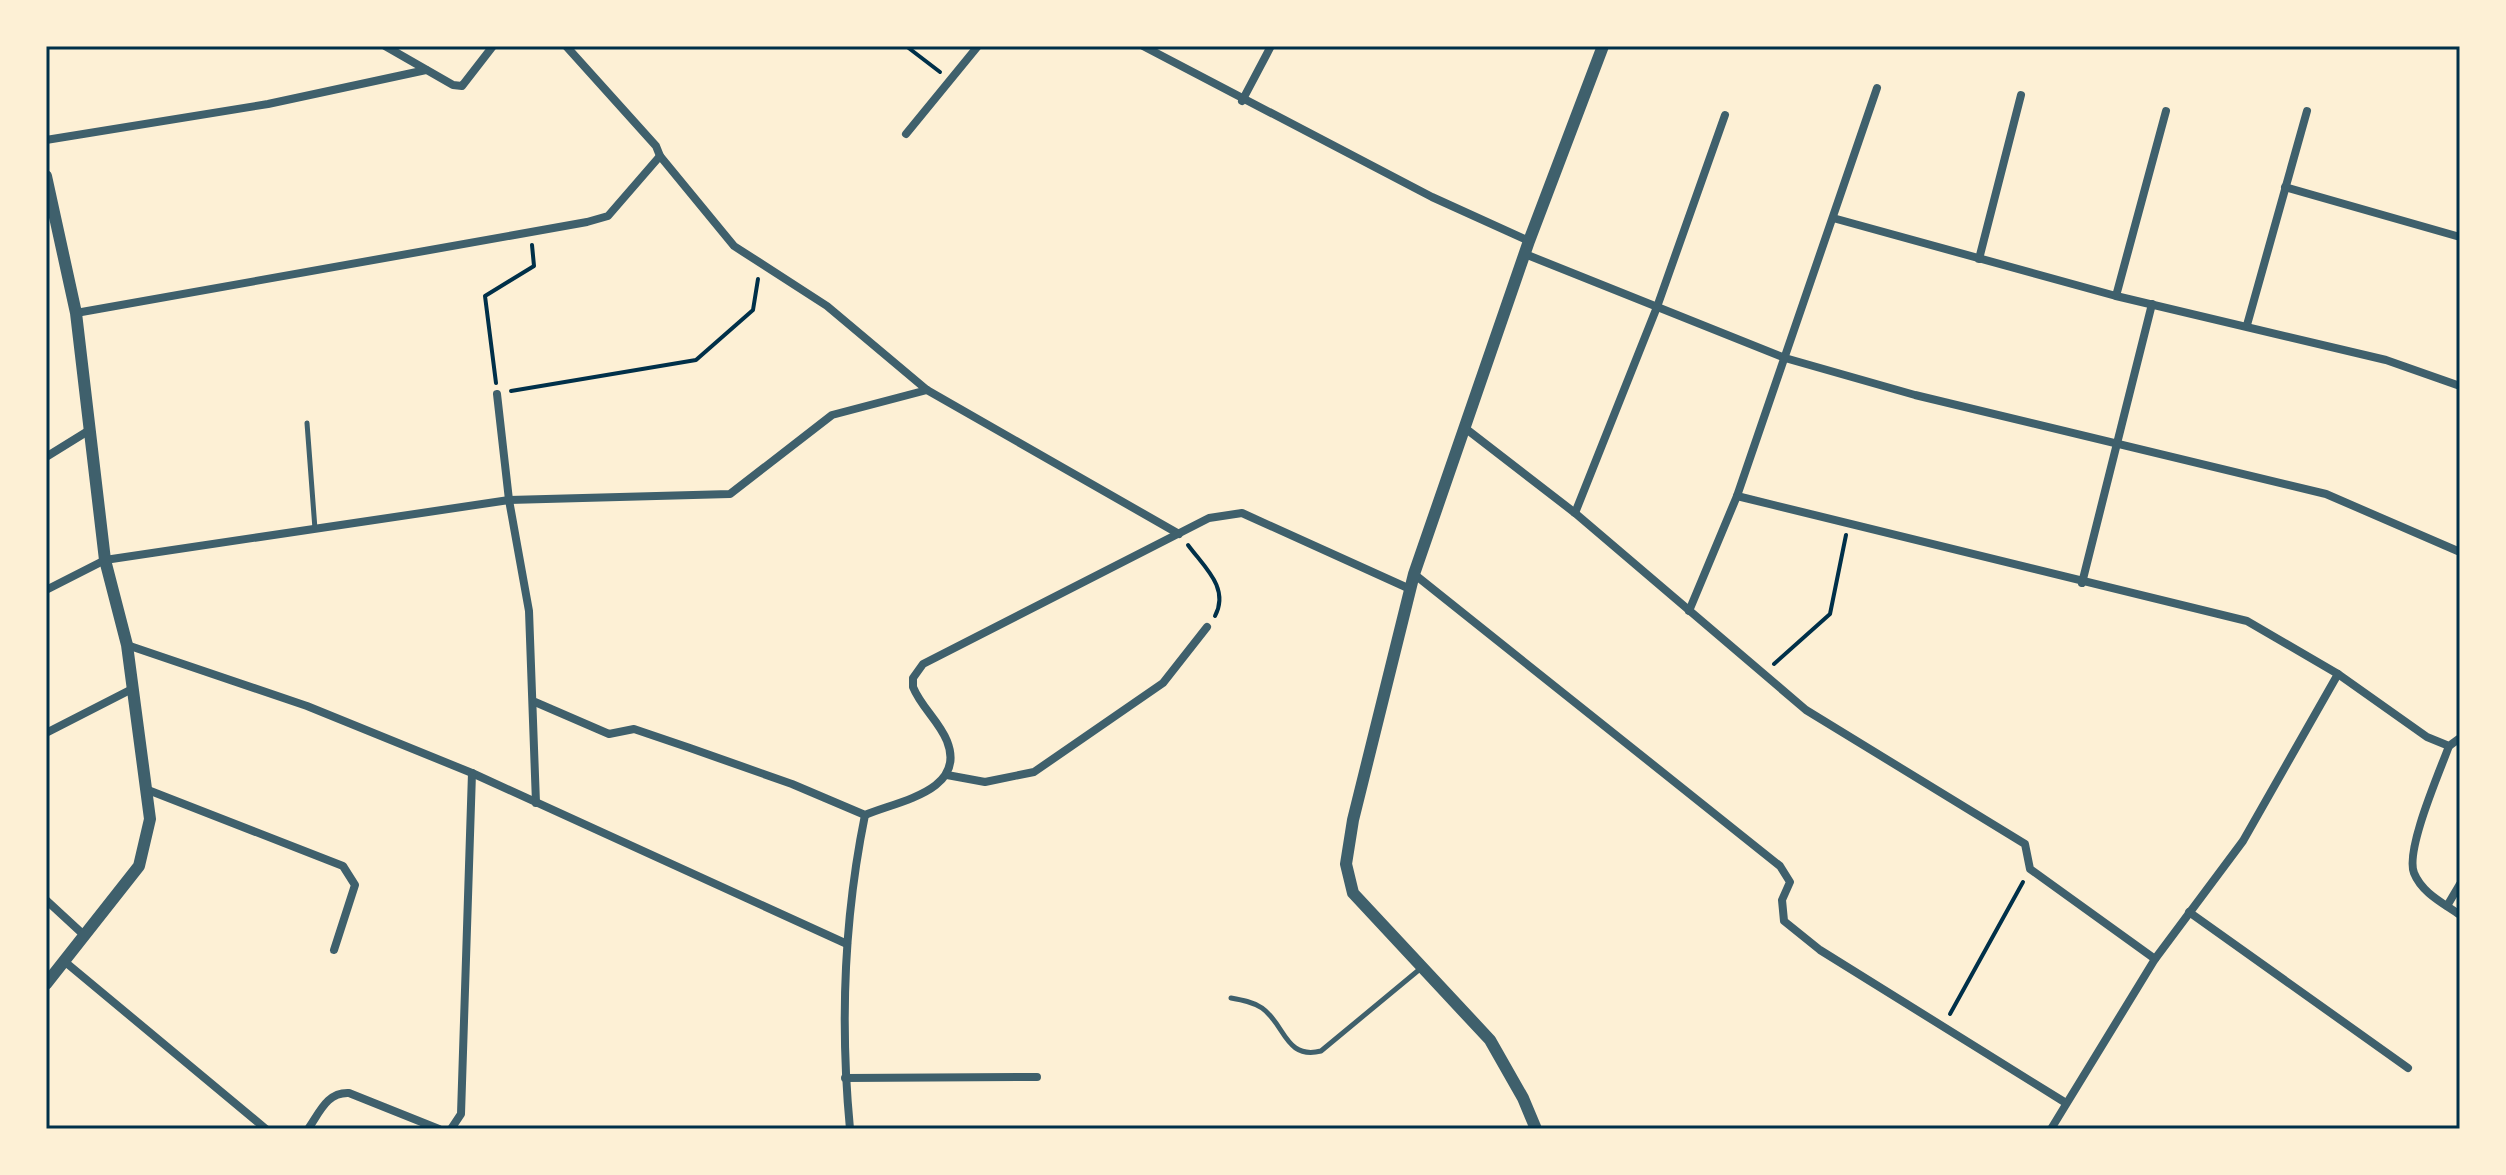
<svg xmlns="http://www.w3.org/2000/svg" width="2506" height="1175" font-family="'Titillium Web',sans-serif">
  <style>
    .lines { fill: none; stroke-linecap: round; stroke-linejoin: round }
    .path { stroke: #003049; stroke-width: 4 }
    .service { stroke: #3f606c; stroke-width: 5 }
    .minor { stroke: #3f606c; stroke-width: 8 }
    .tertiary { stroke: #3f606c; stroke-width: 12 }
    .neatline { fill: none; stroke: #003049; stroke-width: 3 }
  </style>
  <rect width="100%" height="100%" fill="#fdf0d5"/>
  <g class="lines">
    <g class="path">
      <path d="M906,46l34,26"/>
      <path d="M496,383l-11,-87 49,-30 -2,-21"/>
      <path d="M511,391l185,-31 57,-50 5,-31"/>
      <path d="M1188,545c16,22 42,43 27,71"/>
      <path d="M1774,664l56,-50 16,-79"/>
      <path d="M1950,1014l73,-132"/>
    </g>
    <g class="service">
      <path d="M307,423l8,106"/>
      <path d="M1231,998c11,2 22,4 31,10 23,16 23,52 59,43l99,-82"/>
    </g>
    <g class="minor">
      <path d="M385,46l68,39 9,1 31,-40"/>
      <path d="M566,46l90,100 4,10 74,90 93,60 100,84 252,144"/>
      <path d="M1143,46l289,151 97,44"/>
      <path d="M1242,101l29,-55"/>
      <path d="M906,134l72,-88"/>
      <path d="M46,140l222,-36 158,-34"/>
      <path d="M2285,187l175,50"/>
      <path d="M1833,218l283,78 270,64 74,26"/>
      <path d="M1525,254l260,104 130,37 411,99 134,58"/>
      <path d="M1979,259l42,-164"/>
      <path d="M2116,296l50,-185"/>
      <path d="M76,313l511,-91 21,-6 52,-60"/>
      <path d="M2247,325l60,-214"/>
      <path d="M497,394l12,106 20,111 7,192"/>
      <path d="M1465,428l110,85 231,197 219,134 5,25 125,90"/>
      <path d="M46,457l42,-26"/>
      <path d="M1737,496l510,125 91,53 -95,167 -88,118 -104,170"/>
      <path d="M1575,513l82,-206 68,-192"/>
      <path d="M1414,574l366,292 10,16 -8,18 2,21 36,29 246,153"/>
      <path d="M2082,583l70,-279"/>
      <path d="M46,590l59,-30 404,-60 221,-6 102,-79 95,-25"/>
      <path d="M1689,611l48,-115 140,-408"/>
      <path d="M127,645l180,61 165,67 375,171"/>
      <path d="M2338,674l89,63 22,9 11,-8"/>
      <path d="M535,702l74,32 25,-5 56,19 102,36 73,31c33,-14 102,-24 82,-74 -8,-20 -26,-34 -34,-54v-9l10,-14 286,-146 33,-5 168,76"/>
      <path d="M46,733l86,-44"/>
      <path d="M2449,746c-9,25 -44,104 -35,127 8,20 29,30 46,42"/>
      <path d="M947,775l38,7 49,-10 129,-89 44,-56"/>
      <path d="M148,790l195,76 12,19 -21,65"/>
      <path d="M46,900l39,36"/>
      <path d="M2447,906l13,-22"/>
      <path d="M2189,912l219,156"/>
      <path d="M64,961l202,168"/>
      <path d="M845,1078l192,-1"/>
      <path d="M308,1129c12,-17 19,-37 41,-36l90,36"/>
      <path d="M451,1129l10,-15 11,-341"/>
      <path d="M850,1129c-10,-105 -6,-211 15,-314"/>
    </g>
    <g class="tertiary">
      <path d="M46,176l30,137 29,247 22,85 23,174 -11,47 -93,118"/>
      <path d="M1536,1129l-13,-31 -33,-58 -137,-147 -7,-29 7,-44 61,-246 115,-333 74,-195"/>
    </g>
  </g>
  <rect width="2506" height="1175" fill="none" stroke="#fdf0d5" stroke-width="96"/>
  <rect x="48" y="48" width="2410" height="1079" class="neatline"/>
</svg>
